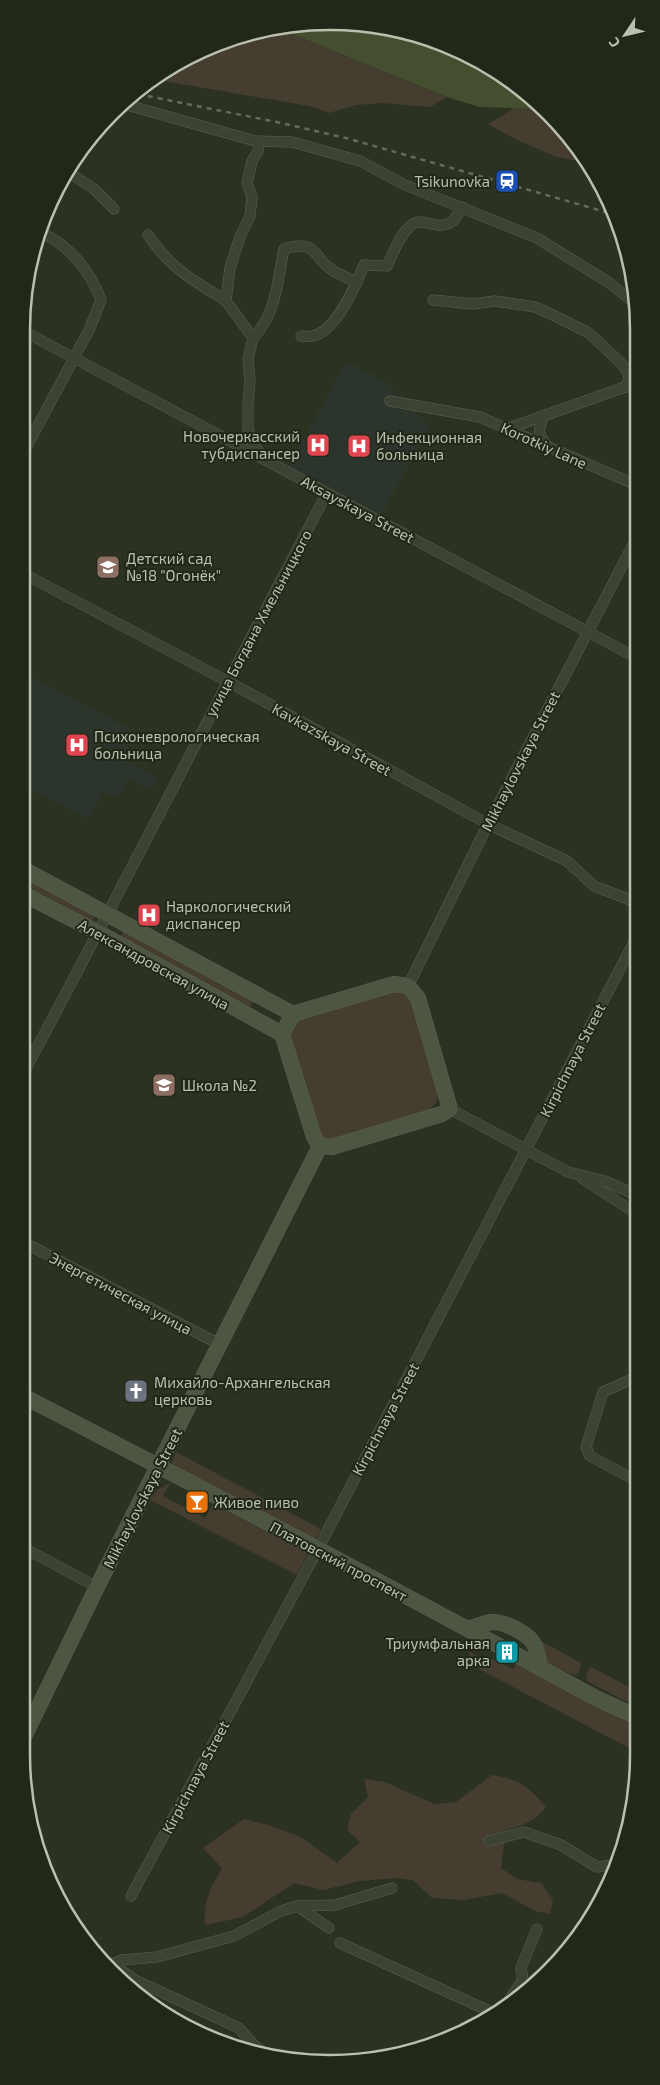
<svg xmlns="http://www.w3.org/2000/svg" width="660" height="2085" font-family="'Exo 2',sans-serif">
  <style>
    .medical { fill: #2c352b }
    .green { fill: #463d31 }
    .water { fill: #434f2f }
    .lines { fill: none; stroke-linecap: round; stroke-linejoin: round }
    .street-casing { stroke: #5b6151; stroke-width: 11 }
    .secondary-casing { stroke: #5b6151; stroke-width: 16 }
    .street { stroke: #3d4334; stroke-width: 10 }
    .secondary { stroke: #4d5642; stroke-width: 15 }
    .rail { stroke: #646c58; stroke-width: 2.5; stroke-dasharray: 5 5; stroke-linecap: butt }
    .labels { text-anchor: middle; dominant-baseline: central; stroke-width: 4; stroke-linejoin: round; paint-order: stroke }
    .poi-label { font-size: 15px; fill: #b9c0ae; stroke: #222819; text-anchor: start }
    .street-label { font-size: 15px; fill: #b9c0ae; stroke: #222819 }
    .rim { fill: none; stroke: #b9c0ae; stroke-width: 2.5 }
  </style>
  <rect width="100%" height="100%" fill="#2c3221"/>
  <g class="medical">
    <path d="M346,361l36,18 48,46 -48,90 -94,-48z"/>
    <path d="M33,677l103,55 -14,26 36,19 -7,14 -23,-12 -10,20 -15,-7 -15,28 -63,-33 1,-100z"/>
    <path d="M141,901l24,13 -8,16 -25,-13z"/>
  </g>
  <g class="green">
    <path d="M270,27h5l172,70 -17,10 -48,-4 -26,2 -27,8 -15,-6 -161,-28 6,-6z"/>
    <path d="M516,107l24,2 22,17 24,36 -29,-5 -42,-18 -27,-15z"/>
    <path d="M25,878l71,36 -6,9 -65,-34z"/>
    <path d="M124,930l131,69 -8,13 -128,-72z"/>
    <path d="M393,990l11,4 9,10 24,87v10l-10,12 -92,27 -13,-1 -32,-87v-25l13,-11z"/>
    <path d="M176,1452l145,77 -6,11 -144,-75z"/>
    <path d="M170,1483l-7,13 42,22 8,-14 95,49 -11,22 -147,-75 7,-10z"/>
    <path d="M536,1638l45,25 -2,9 -4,3 -5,-1 -24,-12v-4z"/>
    <path d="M470,1652l16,9 7,-2 20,10 4,-7 116,61v27l-167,-88z"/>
    <path d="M591,1667l42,22 -2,15 -44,-23 -1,-6z"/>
    <path d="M492,1775c26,4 37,11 54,32 -11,15 -23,18 -40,23l-5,38 16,11 24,4 12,17 -3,14 -15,-3 -33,-18 -38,7 -32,-2 -19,-18 -15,-2 -38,3 -37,9 -29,-7 -51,34 -38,8c-2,-24 5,-36 17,-57l-19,-20 41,-29 25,6 32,12 36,26 23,-21 -13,-12 4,-16 17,-17 -4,-18 21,3 49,22 22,-2z"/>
  </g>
  <path class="water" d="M275,27h116l94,36 55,46 -60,-2 -33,-10z"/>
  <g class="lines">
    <g class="street-casing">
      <g id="street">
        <path d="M127,105l128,36 37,1 68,19 43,23 134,54 71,44 28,22"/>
        <path d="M259,141l-1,10 -6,10 -5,22 5,14 -2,19 -10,21 -10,31 -4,33 27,37 -5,21 2,23 -2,20v27l5,15 12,15"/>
        <path d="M68,172l26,17 20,20"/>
        <path d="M148,235c23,34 45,45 78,66"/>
        <path d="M433,300l40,4 22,-3 40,6 18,8 36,18 34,32 5,8 1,7 -4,7"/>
        <path d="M27,333l608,324"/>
        <path d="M301,336c3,0 8,1 11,0 24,-3 44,-52 52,-71l23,1c7,-14 14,-36 28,-43 10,-5 24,9 38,-2 3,-3 6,-10 9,-14"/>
        <path d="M253,338c24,-25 24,-56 31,-89 33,-10 27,6 48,21 8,5 17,8 25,13"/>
        <path d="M390,401l90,16 156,68"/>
        <path d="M544,415c-6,14 -7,19 3,31"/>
        <path d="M506,429l119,-42 11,-1"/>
        <path d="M27,446l62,-116 12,-30c-10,-28 -31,-54 -59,-67"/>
        <path d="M26,575l201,106 261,143 79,37 27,25 34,13 7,5"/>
        <path d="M408,986l80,-162 148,-285"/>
        <path d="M24,1072c103,-192 201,-387 303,-579"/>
        <path d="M450,1109l118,63 37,9 29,13"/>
        <path d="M583,1179l51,33"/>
        <path d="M23,1242l196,102"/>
        <path d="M633,1479l-43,-23 -4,-9 17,-55 31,-14"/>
        <path d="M22,1547l75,40"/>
        <path d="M489,1841l35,-9 37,13 36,22 15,-2"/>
        <path d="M131,1896l187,-347 317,-609"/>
        <path d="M297,1906l32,22"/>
        <path d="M340,1943l156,71"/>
        <path d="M101,1961l11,3 23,16 104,48 14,16 11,9"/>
        <path d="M112,1964l9,-4 36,-3 77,-21 47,-25 16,-5 38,-1 57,-17"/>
        <path d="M500,2013l23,-33 -2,-12 16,-39"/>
      </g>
    </g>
    <g class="secondary-casing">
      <g id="secondary">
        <path d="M25,870l268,144"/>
        <path d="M25,895l74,38 183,101"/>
        <path d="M394,984l14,2 10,12 32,111 -8,5 -110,33 -12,-1 -6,-9 -32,-103 11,-20z"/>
        <path d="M23,1396l295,153 185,99"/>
        <path d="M468,1629c7,-2 16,-6 23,-7 13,-1 39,12 44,24 3,7 3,15 6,23"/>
        <path d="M513,1653l83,45 37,17"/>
        <path d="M21,1743l76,-156 223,-441"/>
      </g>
    </g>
    <use href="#street" class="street"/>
    <use href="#secondary" class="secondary"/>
    <path class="rail" d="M138,94l143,29 65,15 267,76"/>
  </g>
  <defs>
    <g id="station-square" transform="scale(1.25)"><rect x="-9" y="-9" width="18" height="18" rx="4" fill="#1a4fb4" stroke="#222819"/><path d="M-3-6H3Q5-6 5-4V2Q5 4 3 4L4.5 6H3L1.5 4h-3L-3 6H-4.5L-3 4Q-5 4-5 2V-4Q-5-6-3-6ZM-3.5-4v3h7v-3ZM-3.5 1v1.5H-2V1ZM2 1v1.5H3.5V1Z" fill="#fff"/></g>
    <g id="hospital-square" transform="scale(1.25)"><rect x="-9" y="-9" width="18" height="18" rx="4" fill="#e0444e" stroke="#222819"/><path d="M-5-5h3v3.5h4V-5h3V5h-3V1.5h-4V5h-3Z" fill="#fff"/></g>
    <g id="school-square" transform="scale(1.25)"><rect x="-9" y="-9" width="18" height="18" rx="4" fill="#8d6e63" stroke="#222819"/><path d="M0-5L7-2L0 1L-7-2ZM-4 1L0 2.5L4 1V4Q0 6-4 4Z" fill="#fff"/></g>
    <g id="church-square" transform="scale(1.25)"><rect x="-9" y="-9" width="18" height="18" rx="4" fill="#6b7280" stroke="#222819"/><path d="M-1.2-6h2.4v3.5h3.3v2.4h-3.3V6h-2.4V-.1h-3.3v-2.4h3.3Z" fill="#fff"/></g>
    <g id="bar-square" transform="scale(1.25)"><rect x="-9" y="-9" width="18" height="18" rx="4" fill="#e8710a" stroke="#222819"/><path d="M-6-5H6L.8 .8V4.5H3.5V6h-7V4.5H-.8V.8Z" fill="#fff"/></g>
    <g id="building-square" transform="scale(1.25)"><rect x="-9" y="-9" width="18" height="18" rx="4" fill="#0f9aa8" stroke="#222819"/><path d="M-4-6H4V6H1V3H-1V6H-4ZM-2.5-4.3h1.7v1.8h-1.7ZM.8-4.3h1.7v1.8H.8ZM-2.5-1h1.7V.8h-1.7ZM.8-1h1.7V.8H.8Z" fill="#fff"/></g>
  </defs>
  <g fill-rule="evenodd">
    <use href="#station-square" x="507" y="181"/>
    <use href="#hospital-square" x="318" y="445"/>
    <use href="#hospital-square" x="359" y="446"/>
    <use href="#school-square" x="108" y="567"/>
    <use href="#hospital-square" x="77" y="745"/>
    <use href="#hospital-square" x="149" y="915"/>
    <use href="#school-square" x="164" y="1085"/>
    <use href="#church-square" x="136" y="1391"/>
    <use href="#bar-square" x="197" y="1502"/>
    <use href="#building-square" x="507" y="1652"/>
  </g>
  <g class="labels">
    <g class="poi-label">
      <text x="490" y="181" text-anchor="end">Tsikunovka</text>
      <text x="300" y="436" text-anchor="end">Новочеркасский<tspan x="300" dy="17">тубдиспансер</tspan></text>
      <text x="376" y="437">Инфекционная<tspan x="376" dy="17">больница</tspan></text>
      <text x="126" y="558">Детский сад<tspan x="126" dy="17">№18 "Огонёк"</tspan></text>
      <text x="94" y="736">Психоневрологическая<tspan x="94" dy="17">больница</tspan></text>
      <text x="166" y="906">Наркологический<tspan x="166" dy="17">диспансер</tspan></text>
      <text x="182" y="1085">Школа №2</text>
      <text x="154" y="1382">Михайло-Архангельская<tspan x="154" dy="17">церковь</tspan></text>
      <text x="214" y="1502">Живое пиво</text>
      <text x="490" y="1643" text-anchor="end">Триумфальная<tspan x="490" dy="17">арка</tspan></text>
    </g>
    <g class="street-label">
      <text transform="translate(544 445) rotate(24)">Korotkiy Lane</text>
      <text transform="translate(358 509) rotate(28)">Aksayskaya Street</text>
      <text transform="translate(258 623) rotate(-62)">улица Богдана Хмельницкого</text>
      <text transform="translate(332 739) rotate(29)">Kavkazskaya Street</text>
      <text transform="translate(520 761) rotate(-63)">Mikhaylovskaya Street</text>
      <text transform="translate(154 964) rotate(29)">Александровская улица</text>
      <text transform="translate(572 1060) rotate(-63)">Kirpichnaya Street</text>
      <text transform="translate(121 1293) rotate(28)">Энергетическая улица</text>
      <text transform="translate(385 1419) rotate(-62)">Kirpichnaya Street</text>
      <text transform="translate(142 1498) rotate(-63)">Mikhaylovskaya Street</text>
      <text transform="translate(339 1561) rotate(28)">Платовский проспект</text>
      <text transform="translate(195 1777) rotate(-62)">Kirpichnaya Street</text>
    </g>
  </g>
  <path d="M0 0H660V2085H0ZM330 30H330A300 300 0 0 1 630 330V1755A300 300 0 0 1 330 2055H330A300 300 0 0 1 30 1755V330A300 300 0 0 1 330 30Z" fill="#222819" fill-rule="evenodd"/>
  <path class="rim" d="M330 30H330A300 300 0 0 1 630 330V1755A300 300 0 0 1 330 2055H330A300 300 0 0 1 30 1755V330A300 300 0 0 1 330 30Z"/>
  <g transform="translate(625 35) rotate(235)" stroke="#222819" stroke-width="4" paint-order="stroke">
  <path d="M0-4L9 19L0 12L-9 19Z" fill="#b9c0ae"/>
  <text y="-8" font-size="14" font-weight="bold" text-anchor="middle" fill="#b9c0ae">С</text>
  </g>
</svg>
